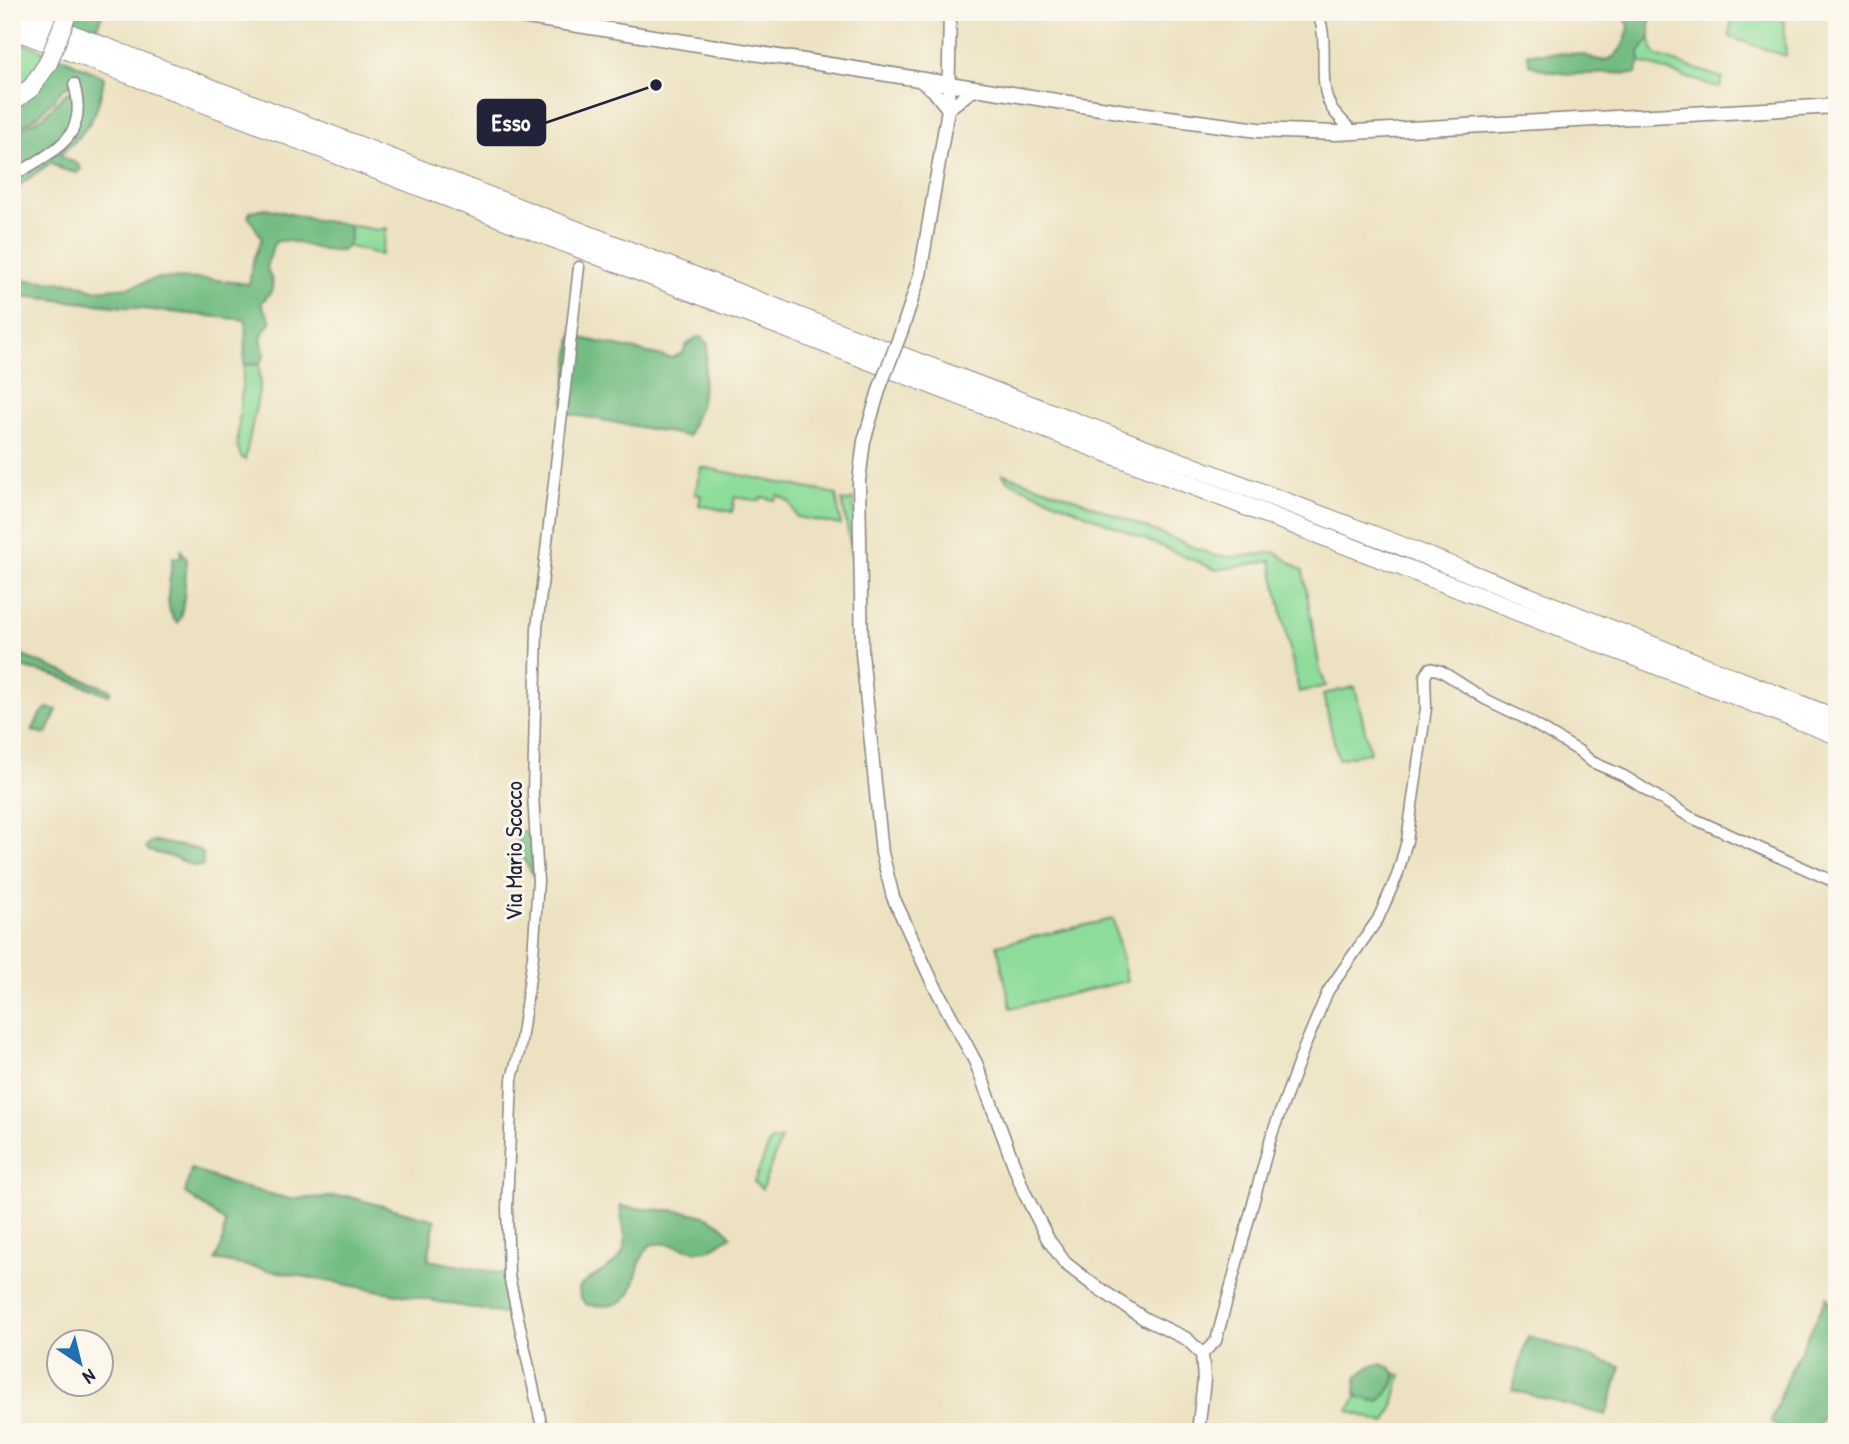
<svg xmlns="http://www.w3.org/2000/svg" width="1849" height="1444" font-family="'Patrick Hand',sans-serif">
  <style>
    .green { fill: #8edc9a; stroke: #587f6a; stroke-width: 2 }
    .forest { fill: #72bc82; stroke: #4a6f5e; stroke-width: 2 }
    .lines { fill: none; stroke-linecap: round; stroke-linejoin: round }
    .minor-casing { stroke: #87827e; stroke-width: 13 }
    .tertiary-casing { stroke: #87827e; stroke-width: 15 }
    .secondary-casing { stroke: #87827e; stroke-width: 17 }
    .trunk-casing { stroke: #87827e; stroke-width: 20 }
    .minor { stroke: #fff; stroke-width: 10 }
    .tertiary { stroke: #fff; stroke-width: 12 }
    .secondary { stroke: #fff; stroke-width: 14 }
    .trunk { stroke: #fff; stroke-width: 18 }
    .tertiary-bridge-casing { stroke: #87827e; stroke-width: 15; stroke-linecap: butt }
    .trunk-bridge-casing { stroke: #87827e; stroke-width: 20; stroke-linecap: butt }
    .tertiary-bridge { stroke: #fff; stroke-width: 12 }
    .trunk-bridge { stroke: #fff; stroke-width: 18 }
    .labels { text-anchor: middle; dominant-baseline: central; stroke-width: 6; stroke-linejoin: round; paint-order: stroke }
    .street-label { font-size: 23px; fill: #22223b; stroke: #fbf7ec }
    .leader { fill: none; stroke: #22223b; stroke-width: 2.5 }
    .callout-dot { fill: #22223b; stroke: #fbf7ec; stroke-width: 2.5 }
    .callout { fill: #22223b; stroke: #22223b; stroke-width: 2.5 }
    .callout-label { font-size: 24px; text-anchor: middle; font-weight: bold; fill: #fff }
  </style>
  <rect width="100%" height="100%" fill="#fbf7ec"/>
  <filter id="ink" filterUnits="userSpaceOnUse"><feTurbulence type="fractalNoise" baseFrequency=".0143" numOctaves="2"/><feDisplacementMap in="SourceGraphic" scale="14" xChannelSelector="R" yChannelSelector="G"/><feConvolveMatrix kernelMatrix="1 2 1 2 8 2 1 2 1" color-interpolation-filters="sRGB"/></filter>
  <filter id="wash" filterUnits="userSpaceOnUse"><feTurbulence type="fractalNoise" baseFrequency=".00686" numOctaves="4" result="noise"/><feDisplacementMap in="SourceGraphic" scale="28" xChannelSelector="R" yChannelSelector="G"/><feGaussianBlur stdDeviation="1.57" result="paint"/><feColorMatrix in="noise" values="0 0 0 0 0 0 0 0 0 0 0 0 0 0 0 0 0 1.4 0 .05"/><feComposite in="paint" operator="in"/></filter>
  <g filter="url(#wash)">
    <rect width="100%" height="100%" fill="#ece1c0"/>
    <g class="green">
      <path d="M1732,12h31l20,5 3,39 -56,-19z"/>
      <path d="M1650,38l2,11 5,7 66,22 -4,10 -79,-26 -1,-10z"/>
      <path d="M12,39l32,12 -3,9 -29,40z"/>
      <path d="M349,225l28,5 10,-2 -6,27 -34,-9 3,-7z"/>
      <path d="M259,364l1,22 -15,74 -4,-3 -4,-12 7,-80z"/>
      <path d="M701,467l135,27 5,31 -44,-8 -8,-16 -11,-6 -3,5 -14,-3 -2,4 -24,-4 -3,15 -33,-7 2,-10 -6,-1z"/>
      <path d="M1003,474l71,24 141,58 24,1 36,-5 28,19 17,99 6,16 -27,6 -28,-131 -55,9 -210,-90z"/>
      <path d="M853,499l5,66 -5,-6 -11,-59 5,2z"/>
      <path d="M1355,687l15,65 -32,7 -15,-65z"/>
      <path d="M1113,919l14,62 -116,27 -14,-63z"/>
      <path d="M781,1139l-19,50 -8,-7 16,-40z"/>
      <path d="M1393,1372l8,3 -10,38 -6,10 -37,-12 8,-13 -1,-7 4,6 37,-19z"/>
    </g>
    <g class="forest">
      <path d="M75,12h28l-6,15 -14,-1 -12,-4z"/>
      <path d="M1620,12h30v26l-11,14 1,10 -4,12c-33,-4 -75,7 -107,-10l-1,-11c17,0 34,0 51,1 7,1 14,5 21,6 19,2 27,-21 29,-35z"/>
      <path d="M58,56l46,21c-5,39 -16,53 -44,78l19,10 2,4 -4,4c-9,-2 -19,-4 -26,-11l-39,29v-56l32,-19 21,-22 14,-6 2,-4 -2,-3c-17,4 -26,20 -38,32 -9,8 -18,13 -29,18v-21z"/>
      <path d="M266,208l50,12 33,5c11,56 -63,2 -75,19 -3,3 -2,7 -3,10 -1,4 -4,7 -4,11 0,9 9,16 4,26 -2,4 -7,8 -10,13l10,17c-3,5 -8,10 -9,15 -3,13 9,14 -3,28l-15,1 2,-45 -234,-25v-16l64,4 18,7 36,-3 28,-9 51,1 40,5 5,-27 8,-19 -14,-22 3,-5z"/>
      <path d="M572,336l99,22 12,-5 3,-8 11,-8 6,1 5,6 -7,58 -13,34 -125,-23z"/>
      <path d="M181,550l6,9 -3,38 -3,20 -4,6c-16,-15 -6,-47 -4,-66l7,1z"/>
      <path d="M12,652l99,38 -2,5 -55,-20 -42,-10z"/>
      <path d="M47,708l10,2 -10,24 -15,-3 8,-17z"/>
      <path d="M516,831l15,1 3,44 -15,-24z"/>
      <path d="M153,841l44,8 6,5v12h-10l-17,-8 -27,-7 -3,-3 2,-4z"/>
      <path d="M191,1169l40,15 59,15 56,-3 89,24 -7,40 77,14 9,42 -299,-56 7,-15 3,-23 -40,-29z"/>
      <path d="M621,1206c35,8 88,-4 110,30 -9,5 -19,15 -30,15 -19,-1 -30,-11 -51,-6 -24,28 -2,67 -63,60l-7,-8 -1,-10c16,-16 48,-20 46,-49 0,-11 -6,-19 -4,-32z"/>
      <path d="M1827,1297l10,17v76l-22,42h-30l-14,-10 15,-42z"/>
      <path d="M1528,1336l93,31 -15,48 -94,-25z"/>
      <path d="M1379,1364c29,5 13,26 -1,38l-20,-5 -3,-6 2,-15 12,-9z"/>
    </g>
  </g>
  <g filter="url(#ink)">
    <g class="lines">
      <g class="minor-casing">
        <g id="minor">
          <path d="M1317,12c14,29 -1,68 14,95 5,9 16,18 23,25"/>
          <path d="M12,177c41,-27 78,-37 62,-93"/>
          <path d="M1202,1354l14,-13 55,-204 33,-89 24,-57 50,-72 19,-43 10,-35 19,-133 -1,-32 5,-8 11,3 44,28 37,18 57,34 13,11 32,14 66,41 147,66"/>
          <path d="M543,1432l-34,-156 -2,-68 5,-129 8,-31 13,-92 5,-75 -5,-88 4,-165 42,-361"/>
        </g>
      </g>
      <g class="tertiary-casing">
        <g id="tertiary">
          <path d="M919,80l14,10 15,19"/>
          <path d="M948,109l22,-17 13,-3"/>
          <path d="M902,330l18,-55 28,-166 2,-97"/>
          <path d="M880,387l-16,54 -5,40 3,172 20,200 11,44 38,82 45,84 48,129 24,47 17,24 27,21 53,35 42,20 15,15 2,26 -6,52"/>
        </g>
      </g>
      <g class="secondary-casing">
        <path id="secondary" d="M496,12l636,101 126,17 78,3 501,-27"/>
      </g>
      <g class="trunk-casing">
        <g id="trunk">
          <path d="M15,12l839,326 540,205 443,176"/>
          <path d="M12,29l1825,706"/>
          <path d="M12,102l20,-15 16,-24"/>
        </g>
      </g>
      <use href="#minor" class="minor"/>
      <use href="#tertiary" class="tertiary"/>
      <use href="#secondary" class="secondary"/>
      <use href="#trunk" class="trunk"/>
      <g class="tertiary-bridge-casing">
        <path id="tertiary-bridge" d="M880,387l22,-57"/>
      </g>
      <g class="trunk-bridge-casing">
        <path id="trunk-bridge" d="M48,63l20,-51"/>
      </g>
      <use href="#tertiary-bridge" class="tertiary-bridge"/>
      <use href="#trunk-bridge" class="trunk-bridge"/>
    </g>
  </g>
  <g class="labels">
    <g class="street-label">
      <text transform="translate(513 851) rotate(-90)">Via Mario Scocco</text>
    </g>
  </g>
  <path class="leader" d="M656 85L545 123"/>
  <circle class="callout-dot" cx="656" cy="85" r="7"/>
  <rect class="callout" x="478" y="100" width="67" height="45" rx="7"/>
  <g class="callout-label">
    <text x="511" y="131">Esso</text>
  </g>
  <rect width="1849" height="1444" fill="none" stroke="#fbf7ec" stroke-width="42"/>
  <g transform="translate(80 1363) rotate(145)"><circle r="33" fill="#fbf7ec" stroke="#a4a2a5" stroke-width="2"/>
  <path d="M0-5L12 26L0 18L-12 26Z" fill="#1f6fb2"/>
  <text y="-10" font-size="19" font-weight="bold" text-anchor="middle" fill="#22223b">N</text>
  </g>
</svg>
